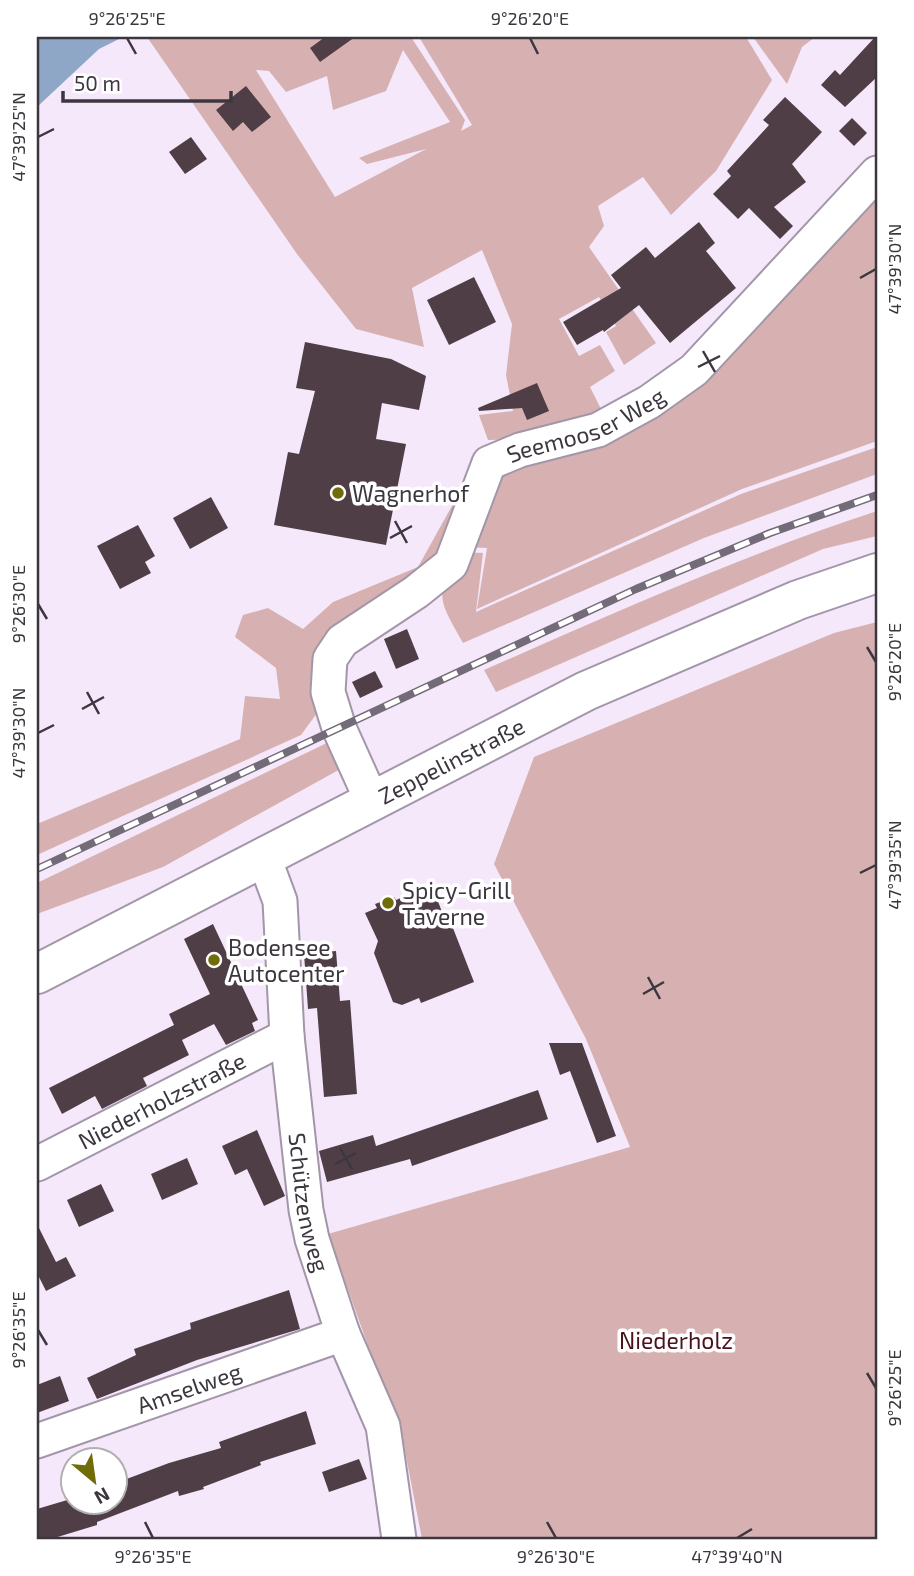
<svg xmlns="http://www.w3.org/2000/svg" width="914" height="1576" font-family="'Exo 2',sans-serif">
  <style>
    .green { fill: #d7b1b2; fill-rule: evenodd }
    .water { fill: #8fa7c6 }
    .building { fill: #503e47 }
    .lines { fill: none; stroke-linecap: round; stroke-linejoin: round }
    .minor-casing { stroke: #a296a8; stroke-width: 37 }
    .major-casing { stroke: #a296a8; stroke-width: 42 }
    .minor { stroke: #fff; stroke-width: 33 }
    .major { stroke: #fff; stroke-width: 38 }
    .rail-casing { stroke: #736b77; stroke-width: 8 }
    .rail { stroke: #fff; stroke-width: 5; stroke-dasharray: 16; stroke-linecap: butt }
    .ticks { fill: none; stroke: #3c373f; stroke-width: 2.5 }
    .poi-dot { fill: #706c08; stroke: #fff; stroke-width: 2.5 }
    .labels { text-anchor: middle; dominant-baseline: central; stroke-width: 7; stroke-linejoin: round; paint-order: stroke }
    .street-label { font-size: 23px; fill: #3c373f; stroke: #fff }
    .poi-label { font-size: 23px; fill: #3c373f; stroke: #fff; text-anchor: start }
    .park-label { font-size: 23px; fill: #4a131b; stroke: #fff }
    .neatline { fill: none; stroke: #3c373f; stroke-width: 2.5 }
    .ticks-label { font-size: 18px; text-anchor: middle; fill: #3c373f }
  </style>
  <rect width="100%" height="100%" fill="#f5e8fb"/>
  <g class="green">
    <path d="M147,37h264l54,83 -4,11 11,-6 -53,-88h327l26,43 -56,91 -45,44 -28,-38 -45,29 6,20 -15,21 67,96 -32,22 -18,-33 10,-6 -17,-29 -40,22 20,37 21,-11 15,26 -25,16 14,28 -70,24 -46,1 -9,-25 34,-4 -7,-36 6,-51 -30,-74 -70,38 12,59 -68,-18 -59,-75zM403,50l47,72 -91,36 8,6 59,-15 -91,48 -79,-127 13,1 17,21 41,-16 6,34 53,-19z"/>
    <path d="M753,37h62l-13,10 -15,37z"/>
    <path d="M877,183v258l-135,48 -265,120 10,-61 -23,-1 25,-72 158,-59z"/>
    <path d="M877,447v27l-173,64 -241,105c-24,-44 -31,-48 0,-91l20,1 -7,59 265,-118z"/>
    <path d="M453,504l11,3 -14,45 -117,86 -13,71 -19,26 -264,120v-31l203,-85 5,-43 35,3 -4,-31 -41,-31 8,-22 25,-7 35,21 30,-27 85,-35z"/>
    <path d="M877,511v25l-54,13 -327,143 -12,-22c129,-57 259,-115 393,-159z"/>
    <path d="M877,622v917h-455l-18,-93 -76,-212 302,-87 -44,-108 -92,-175 40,-107 300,-124z"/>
    <path d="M333,740l11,27 -181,100 -126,47v-31z"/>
  </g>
  <path class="water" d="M37,37h86l-24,12 -62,58z"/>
  <g class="building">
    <path d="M325,37h30l-35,25 -10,-14z"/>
    <path d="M875,37l2,40 -32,30 -24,-22 14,-15 5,5z"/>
    <path d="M246,86l25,31 -19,15 -9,-10 -10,9 -17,-21z"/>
    <path d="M785,97l37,35 -30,32 14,18 -32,25 19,19 -13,13 -31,-31 -11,11 -25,-25 18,-18 -4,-5 42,-46 -6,-5z"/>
    <path d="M852,118l15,15 -13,13 -15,-15z"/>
    <path d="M191,137l16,22 -22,15 -16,-22z"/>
    <path d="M699,222l16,21 -9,8 30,37 -66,55 -31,-38 -35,27 -1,-2 -26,15 -14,-23 58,-34 -10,-13 35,-28 9,11z"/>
    <path d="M474,277l22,45 -47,23 -22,-45z"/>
    <path d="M305,342l86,17 35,17 -7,34 -37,-7 -6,36 30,5 -20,101 -112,-20 14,-73 11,2 16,-63 -19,-3z"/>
    <path d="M537,383l12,28 -22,9 -5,-12 -43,3 -1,-3z"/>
    <path d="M211,497l17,31 -38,21 -17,-31z"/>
    <path d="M138,525l17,31 -10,6 6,11 -31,16 -23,-43z"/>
    <path d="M407,629l12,30 -23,10 -12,-30z"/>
    <path d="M375,671l8,16 -23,11 -8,-16z"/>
    <path d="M432,885l14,38h5l23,59 -53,21 -2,-5 -17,7 -9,-3 -19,-49 4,-12 -13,-28 12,-5 -2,-4 19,-7 2,3z"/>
    <path d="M213,924l45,96 -6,3 3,8 -29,14 -12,-21 -32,16 7,15 -46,23 4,8 -45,23 -7,-13 -33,18 -13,-26 125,-63 -5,-11 41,-20 -26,-55z"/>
    <path d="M336,951l4,50 10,-1 7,94 -33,3 -7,-89 -9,1 -4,-55z"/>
    <path d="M549,1043h33l34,93 -19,7 -27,-72 -10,4z"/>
    <path d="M538,1090l10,29 -136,47 -2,-7 -83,23 -8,-31 54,-16 3,11z"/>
    <path d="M257,1130l28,66 -21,10 -17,-37 -12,6 -13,-29z"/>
    <path d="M187,1158l11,26 -36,16 -11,-26z"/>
    <path d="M101,1184l13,27 -35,16 -12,-27z"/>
    <path d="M37,1224l19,38 10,-5 10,19 -30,15 -9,-18z"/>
    <path d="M289,1290l11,39 -103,31 -100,39 -10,-21 49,-23 -2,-6 57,-20 -1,-6z"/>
    <path d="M60,1376l9,25 -32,12v-28z"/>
    <path d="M306,1411l10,33 -56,18 1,3 -58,22 1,2 -25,7 -1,-5 -81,31v3l-46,14h-14v-30l37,-11v4h42v-19l53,-20 52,-15 -2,-6z"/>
    <path d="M359,1459l8,20 -38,13 -7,-20z"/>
  </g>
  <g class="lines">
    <g class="minor-casing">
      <g id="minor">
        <path id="s1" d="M371,799l-32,-71 -11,-36 2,-33 12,-18 74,-49 35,-28 38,-101 31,-13 78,-20 51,-28 45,-32 183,-197"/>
        <path id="s2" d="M263,855l17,46 7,135 19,174 6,29 31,95 40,92 16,113"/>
        <path id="s3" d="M37,1164l250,-128"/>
        <path id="s4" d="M37,1441l306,-107"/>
      </g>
    </g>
    <g class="major-casing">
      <g id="major">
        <path id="s5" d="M37,974l549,-283 212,-91 79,-27"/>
      </g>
    </g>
    <use href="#minor" class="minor"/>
    <use href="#major" class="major"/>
    <g class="rail-casing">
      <path id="rail" d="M37,869l599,-280 134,-56 107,-38"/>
    </g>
    <use href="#rail" class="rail"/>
  </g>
  <path class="ticks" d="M127,38l9,16M530,38l8,16M38,137l16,-8M860,278l16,-9M703,351l12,21M698,367l22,-11M395,521l12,22M390,538l22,-12M38,604l9,15M867,647l9,15M87,692l12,22M82,709l22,-12M38,733l16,-8M860,873l16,-8M648,977l12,22M643,994l21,-12M340,1148l12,21M335,1164l21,-11M38,1330l9,15M867,1373l9,15M145,1522l8,16M547,1522l9,16M737,1538l15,-9"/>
  <g class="poi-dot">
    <circle cx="338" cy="493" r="7"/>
    <circle cx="388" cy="903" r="7"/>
    <circle cx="214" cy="960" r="7"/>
  </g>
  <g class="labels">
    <g class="street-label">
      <text stroke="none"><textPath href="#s1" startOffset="516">Seemooser Weg</textPath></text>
      <text stroke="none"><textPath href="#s5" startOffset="466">Zeppelinstraße</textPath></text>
      <text stroke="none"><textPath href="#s3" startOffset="140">Niederholzstraße</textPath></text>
      <text stroke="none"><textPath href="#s2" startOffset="352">Schützenweg</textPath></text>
      <text stroke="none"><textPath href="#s4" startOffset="161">Amselweg</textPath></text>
    </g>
    <g class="poi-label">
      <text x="352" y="493">Wagnerhof</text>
      <text x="402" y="890">Spicy-Grill<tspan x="402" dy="26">Taverne</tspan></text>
      <text x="228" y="947">Bodensee<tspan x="228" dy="26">Autocenter</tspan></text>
    </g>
    <g class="park-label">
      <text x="676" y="1340">Niederholz</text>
    </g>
  </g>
  <rect width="914" height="1576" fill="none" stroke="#ffffff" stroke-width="77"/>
  <g transform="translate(94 1481) rotate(151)"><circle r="33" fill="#ffffff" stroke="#b1afb2" stroke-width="2"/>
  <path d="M0-5L12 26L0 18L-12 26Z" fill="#706c08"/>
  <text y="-10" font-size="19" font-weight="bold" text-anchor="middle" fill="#3c373f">N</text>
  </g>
  <path d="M63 91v10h168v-10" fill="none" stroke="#3c373f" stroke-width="3.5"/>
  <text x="74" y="91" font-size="21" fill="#3c373f" stroke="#ffffff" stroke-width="5" paint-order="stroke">50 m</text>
  <rect x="38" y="38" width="838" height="1500" class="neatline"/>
  <g class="ticks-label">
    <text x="127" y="25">9°26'25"E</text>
    <text x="530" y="25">9°26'20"E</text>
    <text transform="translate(19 137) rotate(-90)" y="6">47°39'25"N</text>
    <text transform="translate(895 269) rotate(-90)" y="6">47°39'30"N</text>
    <text transform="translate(19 604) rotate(-90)" y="6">9°26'30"E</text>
    <text transform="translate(895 662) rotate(-90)" y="6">9°26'20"E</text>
    <text transform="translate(19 733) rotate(-90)" y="6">47°39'30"N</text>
    <text transform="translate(895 865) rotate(-90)" y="6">47°39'35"N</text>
    <text transform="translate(19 1330) rotate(-90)" y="6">9°26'35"E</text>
    <text transform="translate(895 1388) rotate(-90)" y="6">9°26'25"E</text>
    <text x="153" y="1563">9°26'35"E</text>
    <text x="556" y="1563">9°26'30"E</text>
    <text x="737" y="1563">47°39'40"N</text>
  </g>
</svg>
